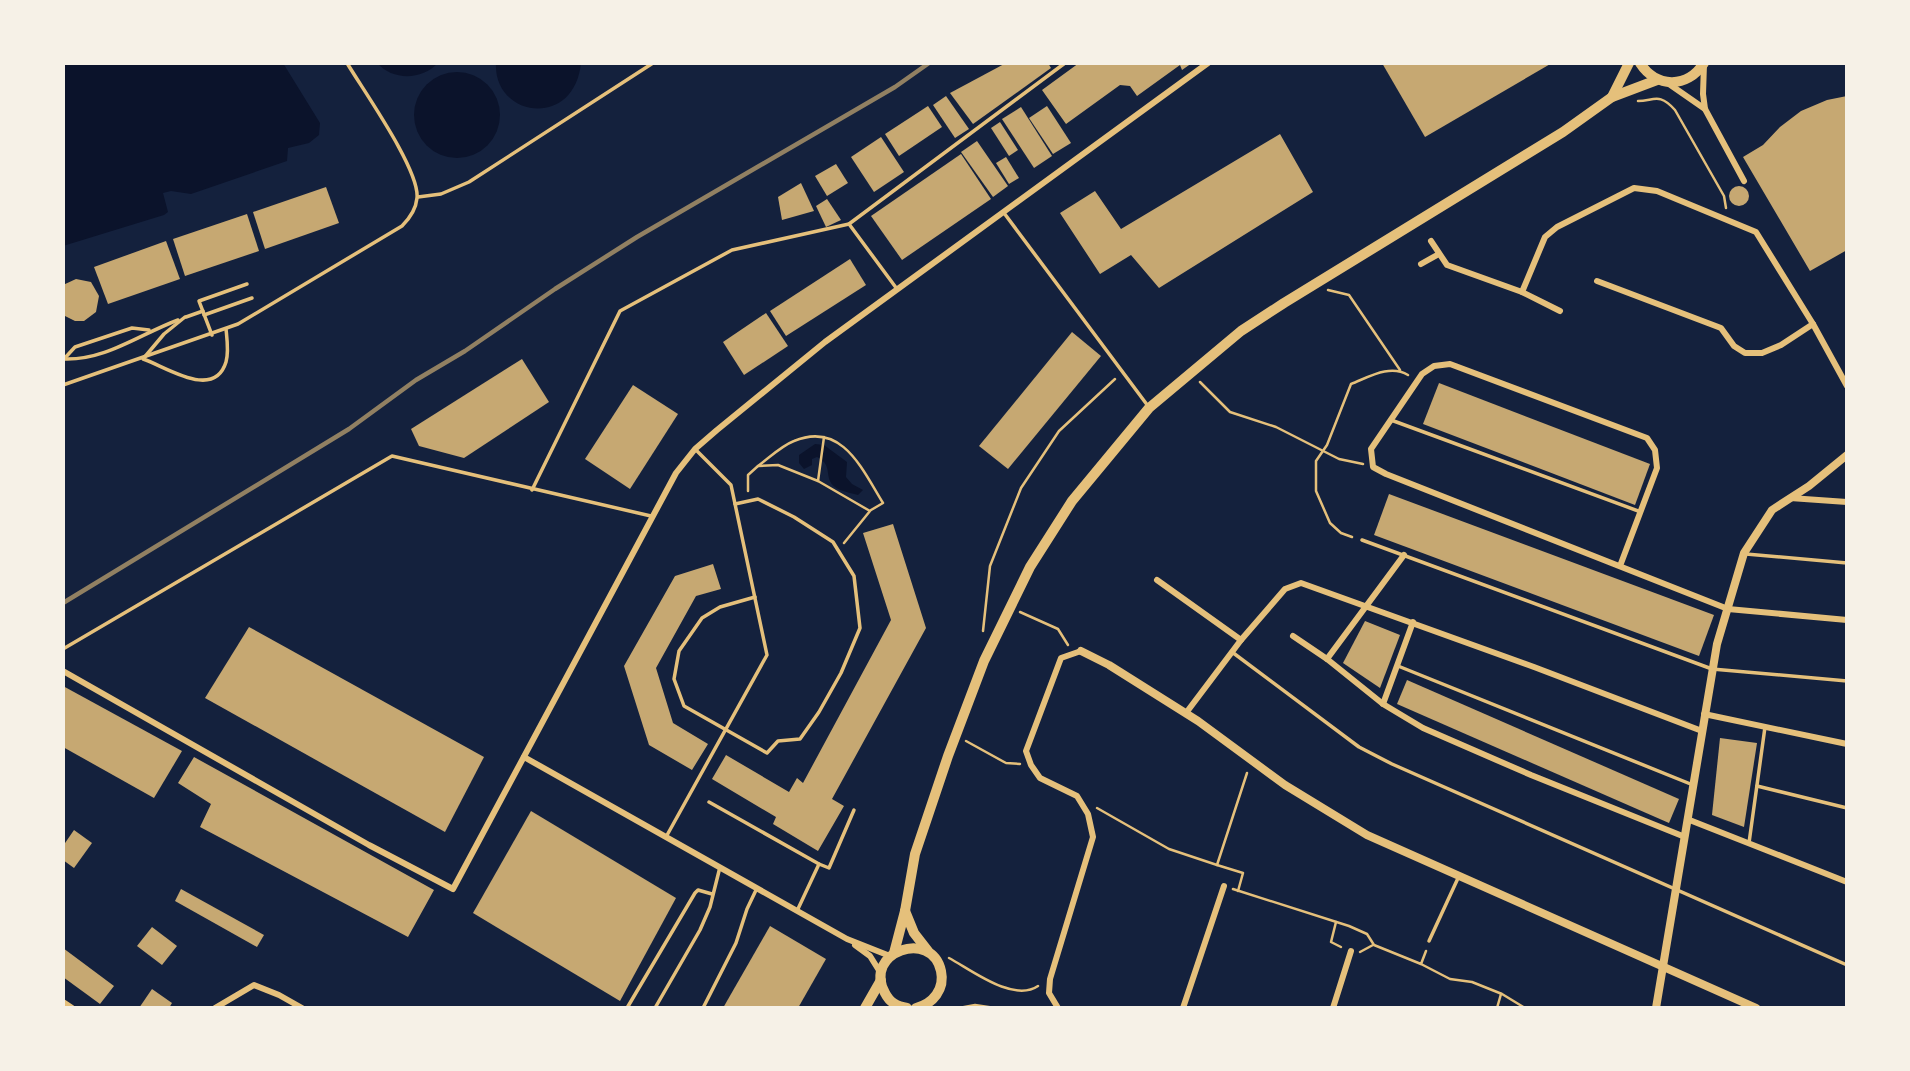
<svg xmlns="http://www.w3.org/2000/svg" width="1910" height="1071" font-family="Inter,sans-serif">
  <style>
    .water { fill: #0b132b }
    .building { fill: #c6a872 }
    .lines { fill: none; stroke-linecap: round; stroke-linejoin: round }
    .path { stroke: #e5c07b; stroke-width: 2.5 }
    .service { stroke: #e5c07b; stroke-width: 3.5 }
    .minor { stroke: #e5c07b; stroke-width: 6 }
    .tertiary { stroke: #e5c07b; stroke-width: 8 }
    .primary { stroke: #e5c07b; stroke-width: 10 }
    .trunk { stroke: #e5c07b; stroke-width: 10 }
    .rail { stroke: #918062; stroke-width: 4.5 }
  </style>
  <rect width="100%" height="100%" fill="#14213d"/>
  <g class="water">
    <path d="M63,63h220l37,60 -1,12 -10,8 -21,5 -1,13 -96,33 -20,-3 -8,2 5,19 -4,3 -101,31z"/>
    <path d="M377,63h61c-16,17 -45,18 -61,0z"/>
    <path d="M496,63h85c-7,67 -88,54 -85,0z"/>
    <circle cx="457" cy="115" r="43"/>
    <path d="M815,444l9,1 23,17 -1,15 6,7 11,6 -5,5c-7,-2 -18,-4 -23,-8 -12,-9 -1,-22 -18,-30l-5,2v6l-8,4 -5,-6v-8z"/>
  </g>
  <g class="building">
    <path d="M1006,63h42l3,5 -78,56 -23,-31z"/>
    <path d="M1079,63h113l-10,7 -2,-5 -43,31 -7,-10 -10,-1 -54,39 -24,-34z"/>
    <path d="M1382,63h170l-127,74z"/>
    <path d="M946,96l23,33 -14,9 -22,-33z"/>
    <path d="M1847,96v154l-37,21 -67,-114 20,-12 17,-18 21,-16 26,-11z"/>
    <path d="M928,106l14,21 -43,29 -14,-22z"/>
    <path d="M1047,106l24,37 -18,11 -24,-36z"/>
    <path d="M1021,107l31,49 -18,12 -32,-49z"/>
    <path d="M1000,122l18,28 -9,6 -18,-28z"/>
    <path d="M1280,134l33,58 -154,96 -28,-33 -31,19 -40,-61 35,-22 26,38z"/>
    <path d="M881,137l23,35 -30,20 -23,-35z"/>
    <path d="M977,141l31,45 -15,11 -32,-45z"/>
    <path d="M961,154l30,45 -89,61 -31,-44z"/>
    <path d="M1006,157l13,21 -10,6 -13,-21z"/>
    <path d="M836,164l12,19 -21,13 -12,-20z"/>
    <path d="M801,183l13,28 -32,9 -4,-23z"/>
    <circle cx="1739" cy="196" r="10"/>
    <path d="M326,187l13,36 -74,26 -12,-37z"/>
    <path d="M827,199l14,21 -15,7 -10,-21z"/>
    <path d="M247,214l12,37 -74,25 -12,-37z"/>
    <path d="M166,241l14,38 -72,25 -14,-37z"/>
    <path d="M850,259l16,26 -80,51 -16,-25z"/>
    <path d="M76,279l15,3 8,14 -3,16 -12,9h-9l-12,-6v-30z"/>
    <path d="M766,313l22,33 -44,29 -21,-33z"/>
    <path d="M1072,332l29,24 -93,113 -29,-23z"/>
    <path d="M522,359l27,43 -85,56 -45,-12 -8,-17z"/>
    <path d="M1439,383l211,81 -15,41 -212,-81z"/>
    <path d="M633,385l45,29 -48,75 -45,-30z"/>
    <path d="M1389,494l325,121 -15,41 -325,-121z"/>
    <path d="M893,524l33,104 -94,171 12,7 -26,45 -45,-27 3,-7 -64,-38 14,-24 63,37 8,-14 6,5 88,-163 -28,-87z"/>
    <path d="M713,564l8,25 -25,7 -40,72 17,55 35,21 -16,26 -43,-25 -25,-79 51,-90z"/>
    <path d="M1365,621l35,14 -20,53 -37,-25z"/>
    <path d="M249,627l235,130 -39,75 -240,-134z"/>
    <path d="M1407,680l272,119 -10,24 -272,-119z"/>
    <path d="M63,686l119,65 -28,47 -91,-51z"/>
    <path d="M1720,738l37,5 -13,84 -32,-12z"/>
    <path d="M194,757l240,133 -26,47 -208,-110 11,-23 -33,-21z"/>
    <path d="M531,811l145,87 -56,103 -147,-88z"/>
    <path d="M74,830l18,13 -18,25 -11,-8v-14z"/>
    <path d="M181,889l83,46 -7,12 -82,-46z"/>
    <path d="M770,926l56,33 -28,49h-75z"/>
    <path d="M152,927l25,19 -15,19 -25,-19z"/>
    <path d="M63,948l51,38 -14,18 -37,-27z"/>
    <path d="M152,989l20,14 -3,5h-30z"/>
  </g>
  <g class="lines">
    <g class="path">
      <path d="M1638,101c16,0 21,-9 37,9l49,86 2,12"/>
      <path d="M1328,290l21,5 51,75"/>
      <path d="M1200,382l30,30 46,15 63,32 24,5"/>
      <path d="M758,466c11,-8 23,-20 36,-25 48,-20 68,28 89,62l-12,7"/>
      <path d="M818,481l6,-44"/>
      <path d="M748,491v-16l10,-9 20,-1 40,16 52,30 -26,32"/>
      <path d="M1352,537l-11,-4 -11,-10 -14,-32v-30l11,-16 24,-61c18,-7 39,-20 57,-9"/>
      <path d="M1020,612l38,17 10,16"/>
      <path d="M983,631l7,-65 31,-78 38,-57 56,-52"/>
      <path d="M966,741l40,22 14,1"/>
      <path d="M1097,808l72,41 48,16"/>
      <path d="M1233,889l116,37 18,8 7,11 47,19 5,-13"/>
      <path d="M1238,891l5,-18 -26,-8 30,-92"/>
      <path d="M1336,922l-5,20 10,5"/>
      <path d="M1360,952l13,-7"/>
      <path d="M949,958c21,11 64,45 89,28"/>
      <path d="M1421,964l29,15 22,3 30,12 23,14"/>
      <path d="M959,1008l16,-3 20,3"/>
      <path d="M1497,1008l4,-14"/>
    </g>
    <g class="service">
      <path d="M418,197l23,-3 28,-12 184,-119"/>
      <path d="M1004,213l144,193"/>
      <path d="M849,224l48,65"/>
      <path d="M204,315l48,-17"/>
      <path d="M185,317l-21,17 -21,25c22,7 71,42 83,3 3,-10 1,-23 0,-33"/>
      <path d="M186,317l17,-6"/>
      <path d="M212,335l-13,-34 48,-17"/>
      <path d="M63,359c42,2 77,-25 115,-39"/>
      <path d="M63,360l12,-13 57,-19 17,2"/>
      <path d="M63,385l175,-61 164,-98c8,-8 14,-17 15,-28 3,-28 -54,-108 -70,-135"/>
      <path d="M1391,420l250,92"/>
      <path d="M532,490l88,-179 112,-61 117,-26 216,-161"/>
      <path d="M735,504l23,-5 36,18 39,25 21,34 6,52 -19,45 -22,39 -19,27 -22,2 -11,12 -83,-47 -10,-27 5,-28 23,-33 18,-11 35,-10"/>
      <path d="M1362,540l350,129 135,12"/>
      <path d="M1746,554l101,9"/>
      <path d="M63,649l329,-193 259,60"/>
      <path d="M1232,652l127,95 33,17 455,201"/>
      <path d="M1398,666l295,119"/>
      <path d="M1757,786l90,22"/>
      <path d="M709,802l110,62 -22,47"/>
      <path d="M666,837l101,-182 -36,-170 -35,-35"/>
      <path d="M1749,843l16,-116"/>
      <path d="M819,864l10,4 25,-58"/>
      <path d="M1429,941l30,-65"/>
      <path d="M627,1008l68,-115 3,-3 14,4"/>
      <path d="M655,1008l45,-78 10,-23 10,-40"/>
      <path d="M703,1008l33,-65 11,-34 10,-21"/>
    </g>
    <g class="minor">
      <path d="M1704,64l-1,30 2,15 39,72"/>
      <path d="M1669,84l36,25"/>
      <path d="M1431,241l16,24 75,27 38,19"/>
      <path d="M1421,264l18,-10"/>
      <path d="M1597,281l124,47 13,18 11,7h17l19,-8 32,-21"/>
      <path d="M1522,292l23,-55 12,-10 77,-39 23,3 99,41 57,92 34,62"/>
      <path d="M1790,498l57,4"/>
      <path d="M1620,566l37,-98 -2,-18 -8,-12 -197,-74 -16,2 -12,8 -51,75 2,18 13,7 342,135 119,11"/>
      <path d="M1157,580l84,60"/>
      <path d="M1293,636l34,23 56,45 40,24 108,47 154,62"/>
      <path d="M1327,659l77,-104"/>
      <path d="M63,671l306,174 84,44 223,-416 19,-24 22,-19 108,-88 383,-279"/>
      <path d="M1383,704l30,-82"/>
      <path d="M1186,713l55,-73 44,-51 16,-6 233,84 168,64"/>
      <path d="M1704,714l143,30"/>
      <path d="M524,757l323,182 43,17"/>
      <path d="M1687,819l160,63"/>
      <path d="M855,945l15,11 10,16"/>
      <path d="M63,1002l9,6"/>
      <path d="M215,1008l39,-23 25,10 23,13"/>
      <path d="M1058,1008l-9,-15 1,-14 43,-142 -5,-23 -11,-18 -37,-18 -9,-13 -5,-14 35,-93 20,-7"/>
      <path d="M1183,1008l41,-122"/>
      <path d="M1333,1008l18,-57"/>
    </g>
    <g class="tertiary">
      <path d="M1081,651l28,14 89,56 87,64 82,50 389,173"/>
      <path d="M1656,1008l61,-364 27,-91 28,-43 37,-24 38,-31"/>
    </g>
    <path class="primary" d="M865,1008l16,-28"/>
    <g class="trunk">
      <path d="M1640,63c16,25 47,26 64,0"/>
      <path d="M1612,97l17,-34"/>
      <path d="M905,911l9,22 14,18"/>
      <path d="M894,953l11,-42 10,-57 33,-98 36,-95 46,-94 42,-66 77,-93 92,-77 43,-28 279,-171 49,-35 45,-17"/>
      <path d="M907,1008c-10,-2 -17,-5 -22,-15 -23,-41 47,-65 56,-22 4,18 -8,33 -25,37"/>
    </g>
    <path class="rail" d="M63,603l286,-174 67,-49 49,-29 90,-62 82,-52 258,-150 34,-24"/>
  </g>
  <rect width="1910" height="1071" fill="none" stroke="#f6f1e7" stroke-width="130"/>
</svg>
